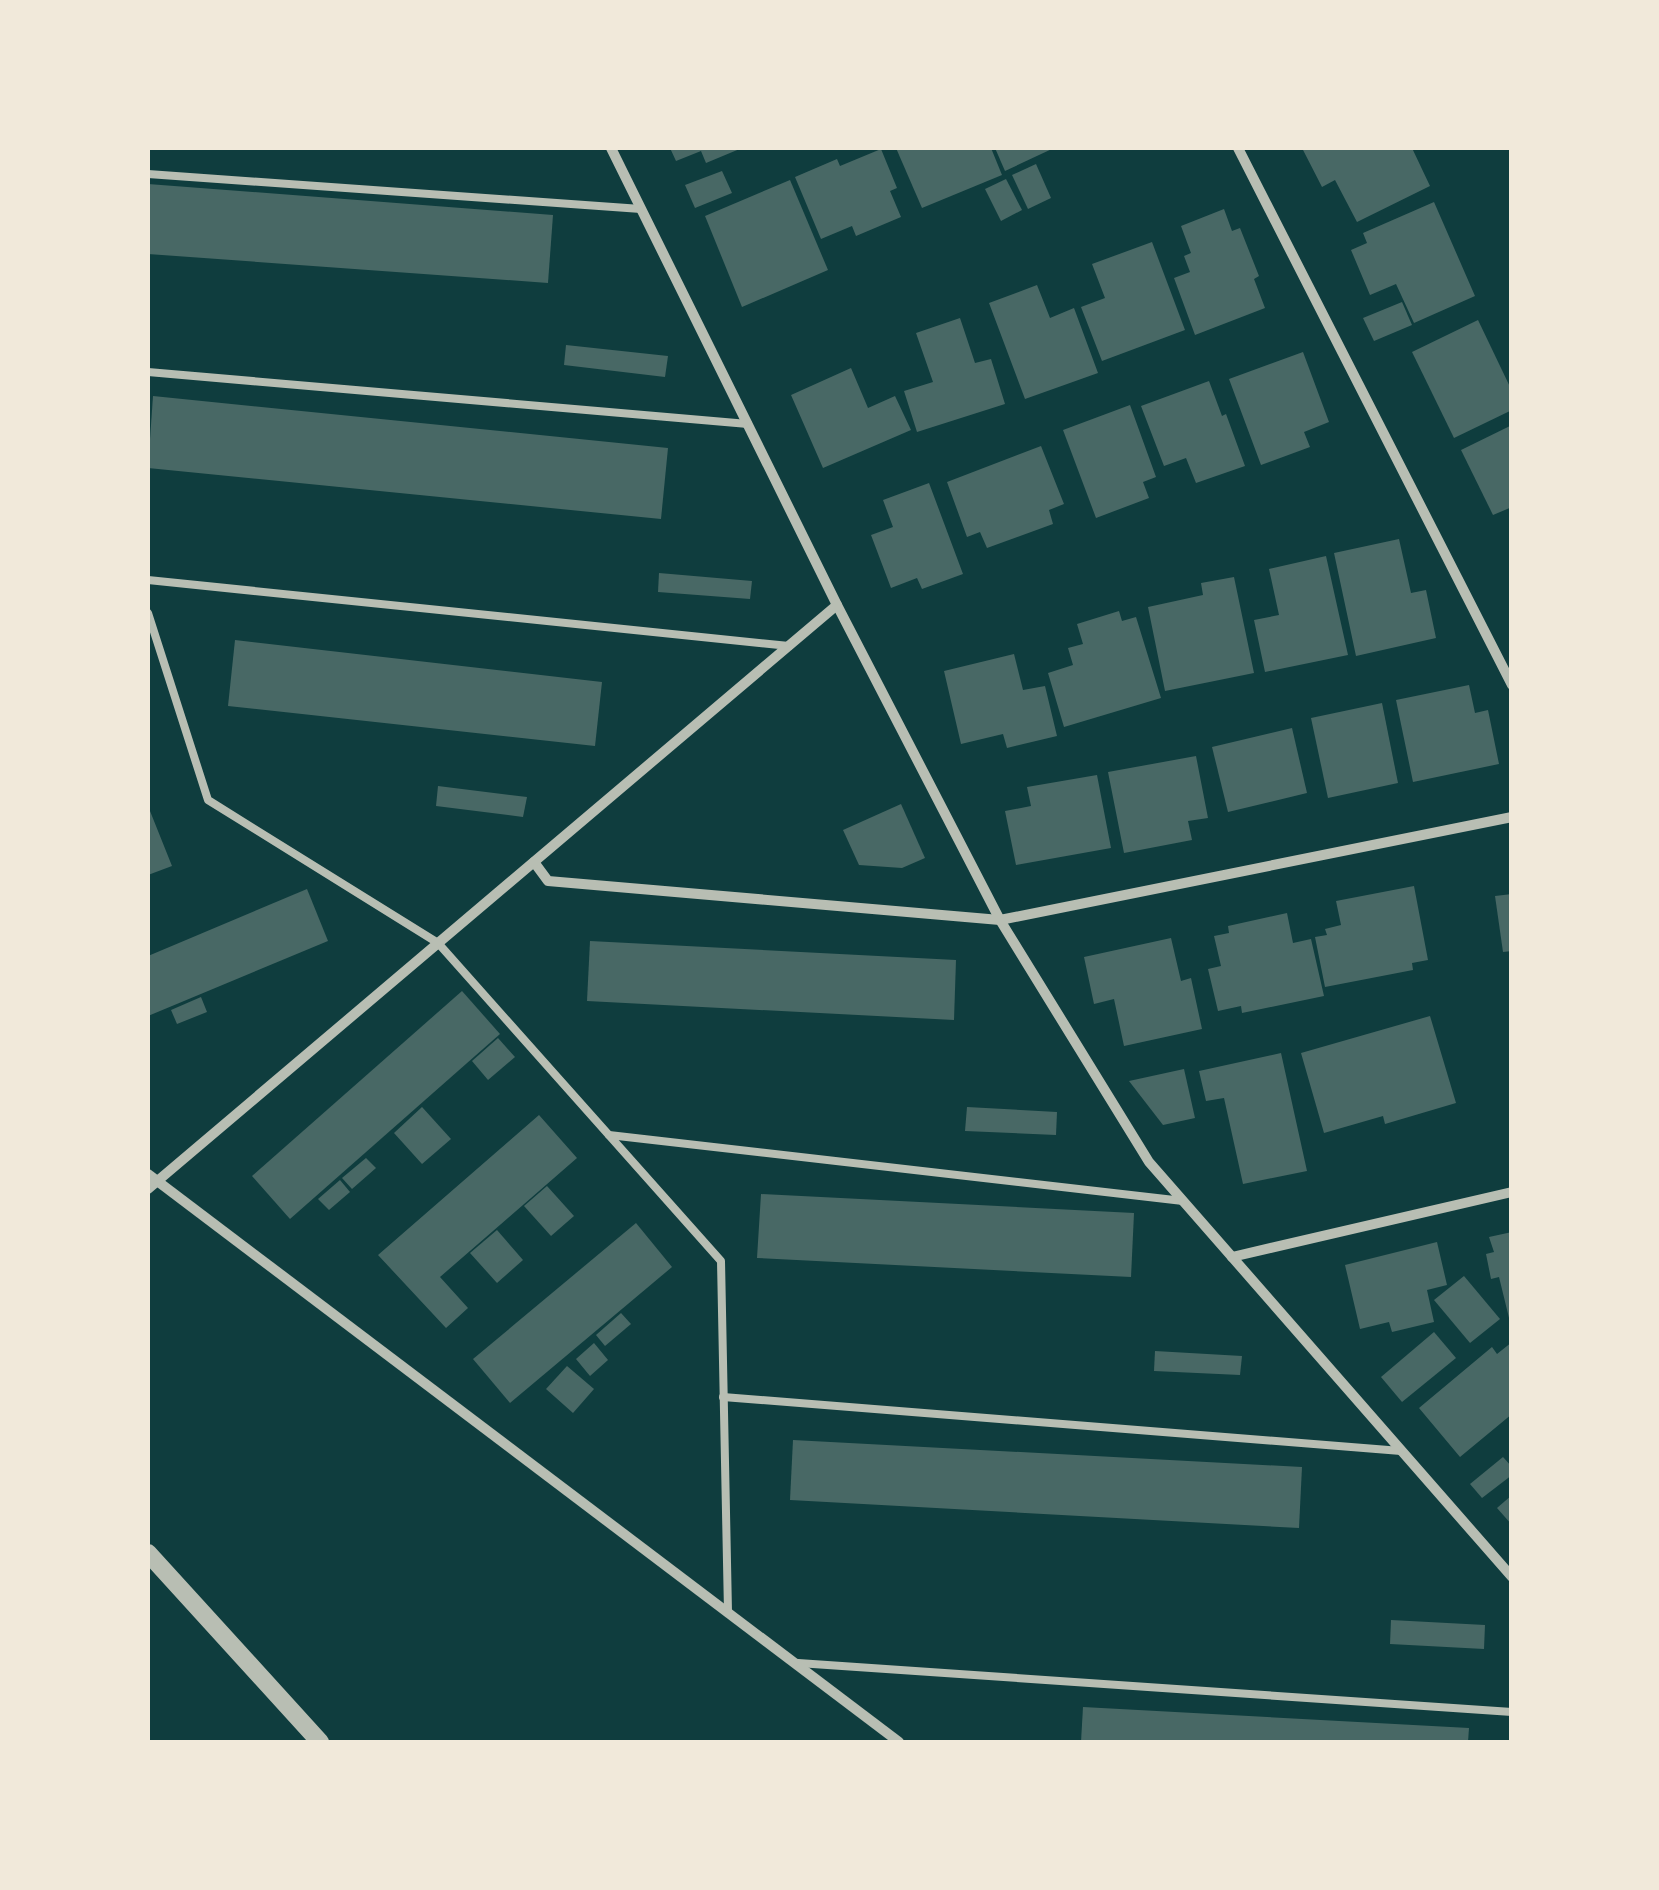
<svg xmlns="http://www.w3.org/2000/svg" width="1659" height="1890" font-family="'Space Grotesk',sans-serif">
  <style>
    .building { fill: #486865 }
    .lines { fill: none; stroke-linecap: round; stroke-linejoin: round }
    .service { stroke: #b8beb3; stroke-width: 8 }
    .minor { stroke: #b8beb3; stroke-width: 10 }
    .tertiary { stroke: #b8beb3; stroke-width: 18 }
  </style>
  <rect width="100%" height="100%" fill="#0f3d3e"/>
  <g class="building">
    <path d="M670,148h72l-36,15 -5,-12 -25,10z"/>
    <path d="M896,148h95l11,27 -80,33z"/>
    <path d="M995,148h59l-49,23z"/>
    <path d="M1302,148h110l18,38 -73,36 -22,-42 -13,7z"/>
    <path d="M881,149l16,39 -7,3 11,26 -45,19 -4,-10 -31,13 -26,-62 42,-18 3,7z"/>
    <path d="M1036,164l15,34 -23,11 -16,-34z"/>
    <path d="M722,171l10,22 -37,15 -10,-23z"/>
    <path d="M1006,179l16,31 -21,11 -16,-32z"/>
    <path d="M790,180l38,90 -86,37 -37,-91z"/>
    <path d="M148,184l405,31 -5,68 -400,-29z"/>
    <path d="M1434,202l41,94 -61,27 -18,-39 -26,11 -19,-45 16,-7 -4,-10z"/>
    <path d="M1224,209l8,22 8,-3 19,48 -5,3 11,29 -70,27 -21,-57 16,-6 -6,-16 7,-3 -10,-27z"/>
    <path d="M1152,242l33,88 -83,31 -21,-54 24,-9 -13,-34z"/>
    <path d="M1037,285l13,33 24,-10 24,65 -73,26 -36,-96z"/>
    <path d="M1402,302l10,23 -38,16 -11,-23z"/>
    <path d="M960,318l15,45 16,-4 14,45 -88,28 -13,-41 29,-9 -17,-49z"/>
    <path d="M1478,320l34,71v19l-58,28 -42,-86z"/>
    <path d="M566,345l102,11 -3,21 -101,-12z"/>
    <path d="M1303,352l26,70 -25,10 6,15 -49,18 -32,-86z"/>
    <path d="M851,368l17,40 27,-12 16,34 -88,38 -32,-73z"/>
    <path d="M1209,381l13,35 4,-2 19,52 -49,17 -10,-25 -22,8 -23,-60z"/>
    <path d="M153,396l515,52 -7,71 -513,-51z"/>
    <path d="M1130,405l26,72 -13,5 6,16 -53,20 -33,-88z"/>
    <path d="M1512,425v82l-19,8 -32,-65z"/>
    <path d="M1041,446l23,58 -15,6 4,14 -66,24 -7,-16 -13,5 -20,-55z"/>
    <path d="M929,483l34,91 -41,15 -5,-11 -26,10 -20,-53 22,-8 -10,-27z"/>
    <path d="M1399,539l12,54 15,-3 10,48 -80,18 -22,-103z"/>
    <path d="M1326,556l22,99 -83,17 -11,-52 25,-5 -10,-46z"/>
    <path d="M659,573l93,8 -2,18 -92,-7z"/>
    <path d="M1234,577l20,96 -89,18 -17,-84 55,-12 -2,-12z"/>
    <path d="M1119,611l3,10 14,-4 25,81 -97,29 -16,-54 25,-8 -5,-17 15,-4 -6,-20z"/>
    <path d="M235,640l367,42 -7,64 -367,-40z"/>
    <path d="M1014,654l9,36 22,-4 12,50 -50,12 -4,-14 -42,10 -17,-73z"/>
    <path d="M1469,685l6,28 13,-3 11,54 -86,18 -17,-82z"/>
    <path d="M1382,703l16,80 -70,15 -17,-80z"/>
    <path d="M1292,728l15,65 -79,19 -16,-65z"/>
    <path d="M1196,756l12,62 -20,3 4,19 -68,13 -16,-81z"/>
    <path d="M1097,775l14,73 -95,17 -11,-54 26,-5 -4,-19z"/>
    <path d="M438,786l89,11 -4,20 -87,-11z"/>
    <path d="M901,804l24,54 -23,10 -43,-3 -16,-35z"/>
    <path d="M148,806l24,60 -24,9z"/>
    <path d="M1414,886l14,74 -16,3 1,7 -88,17 -10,-50 12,-2 -2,-6 16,-4 -5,-24z"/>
    <path d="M307,889l21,52 -180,75v-60z"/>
    <path d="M1512,894v57l-9,1 -8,-56z"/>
    <path d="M1287,913l6,30 18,-4 13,57 -82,17 -1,-7 -23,5 -10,-42 13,-3 -7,-30 15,-3 -1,-7z"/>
    <path d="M1171,938l10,43 10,-3 11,51 -78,17 -10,-47 -20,5 -10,-47z"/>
    <path d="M590,941l366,19 -2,60 -367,-19z"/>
    <path d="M462,991l38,43 -210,185 -38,-43z"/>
    <path d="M201,997l6,15 -30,12 -6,-14z"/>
    <path d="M1430,1016l26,87 -71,21 -2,-8 -59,17 -23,-80z"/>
    <path d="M498,1038l17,19 -27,23 -16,-19z"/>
    <path d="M1281,1053l26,118 -64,13 -19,-86 -18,3 -7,-30z"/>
    <path d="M1184,1069l11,49 -32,7 -34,-44z"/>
    <path d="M422,1107l29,32 -29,25 -28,-31z"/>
    <path d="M967,1107l90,5 -1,23 -91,-4z"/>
    <path d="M539,1115l38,43 -137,119 28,31 -22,20 -68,-73z"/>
    <path d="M366,1158l10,10 -24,21 -10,-11z"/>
    <path d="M340,1180l10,12 -21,18 -11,-11z"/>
    <path d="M547,1186l27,30 -23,20 -27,-30z"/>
    <path d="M761,1194l373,19 -3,64 -374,-19z"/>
    <path d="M636,1223l36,44 -162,136 -37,-44z"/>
    <path d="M497,1230l26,30 -26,23 -27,-30z"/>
    <path d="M1512,1232v90h-2l-11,-45 -8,2 -5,-25 8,-2 -5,-15z"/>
    <path d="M1437,1242l10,43 -20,5 7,32 -42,10 -3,-10 -29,7 -15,-64z"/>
    <path d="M1464,1276l36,43 -30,24 -36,-43z"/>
    <path d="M621,1313l10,11 -26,22 -9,-11z"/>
    <path d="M1434,1332l22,26 -54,44 -21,-25z"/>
    <path d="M1512,1342v72l-52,43 -41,-49 73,-61 5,7z"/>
    <path d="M594,1343l14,17 -18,16 -14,-17z"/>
    <path d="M1155,1351l87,5 -2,19 -86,-4z"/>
    <path d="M567,1366l27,23 -21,24 -27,-24z"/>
    <path d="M793,1440l509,27 -3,61 -509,-28z"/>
    <path d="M1503,1457l9,10v8l-30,23 -12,-14z"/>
    <path d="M1512,1495v30l-15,-17z"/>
    <path d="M1391,1620l94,5 -1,24 -94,-5z"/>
    <path d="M1083,1707l386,21 -1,14h-387z"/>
  </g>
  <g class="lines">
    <g class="service">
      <path d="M148,174l493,35"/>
      <path d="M148,372l600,52"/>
      <path d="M148,580l641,66"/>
      <path d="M148,613l60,187 230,143 283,318 7,351"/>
      <path d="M609,1135l574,66"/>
      <path d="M723,1397l678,54"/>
      <path d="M798,1663l714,49"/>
    </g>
    <g class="minor">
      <path d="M611,148l226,457 163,315 149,242 363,415"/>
      <path d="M1238,148l274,537"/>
      <path d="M534,862l14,19 452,39 512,-103"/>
      <path d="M148,1174l751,568"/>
      <path d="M148,1189l689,-584"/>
      <path d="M1232,1257l280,-65"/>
    </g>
    <path class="tertiary" d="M148,1553l172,189"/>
  </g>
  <rect width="1659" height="1890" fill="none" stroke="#f1e9da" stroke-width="300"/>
</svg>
